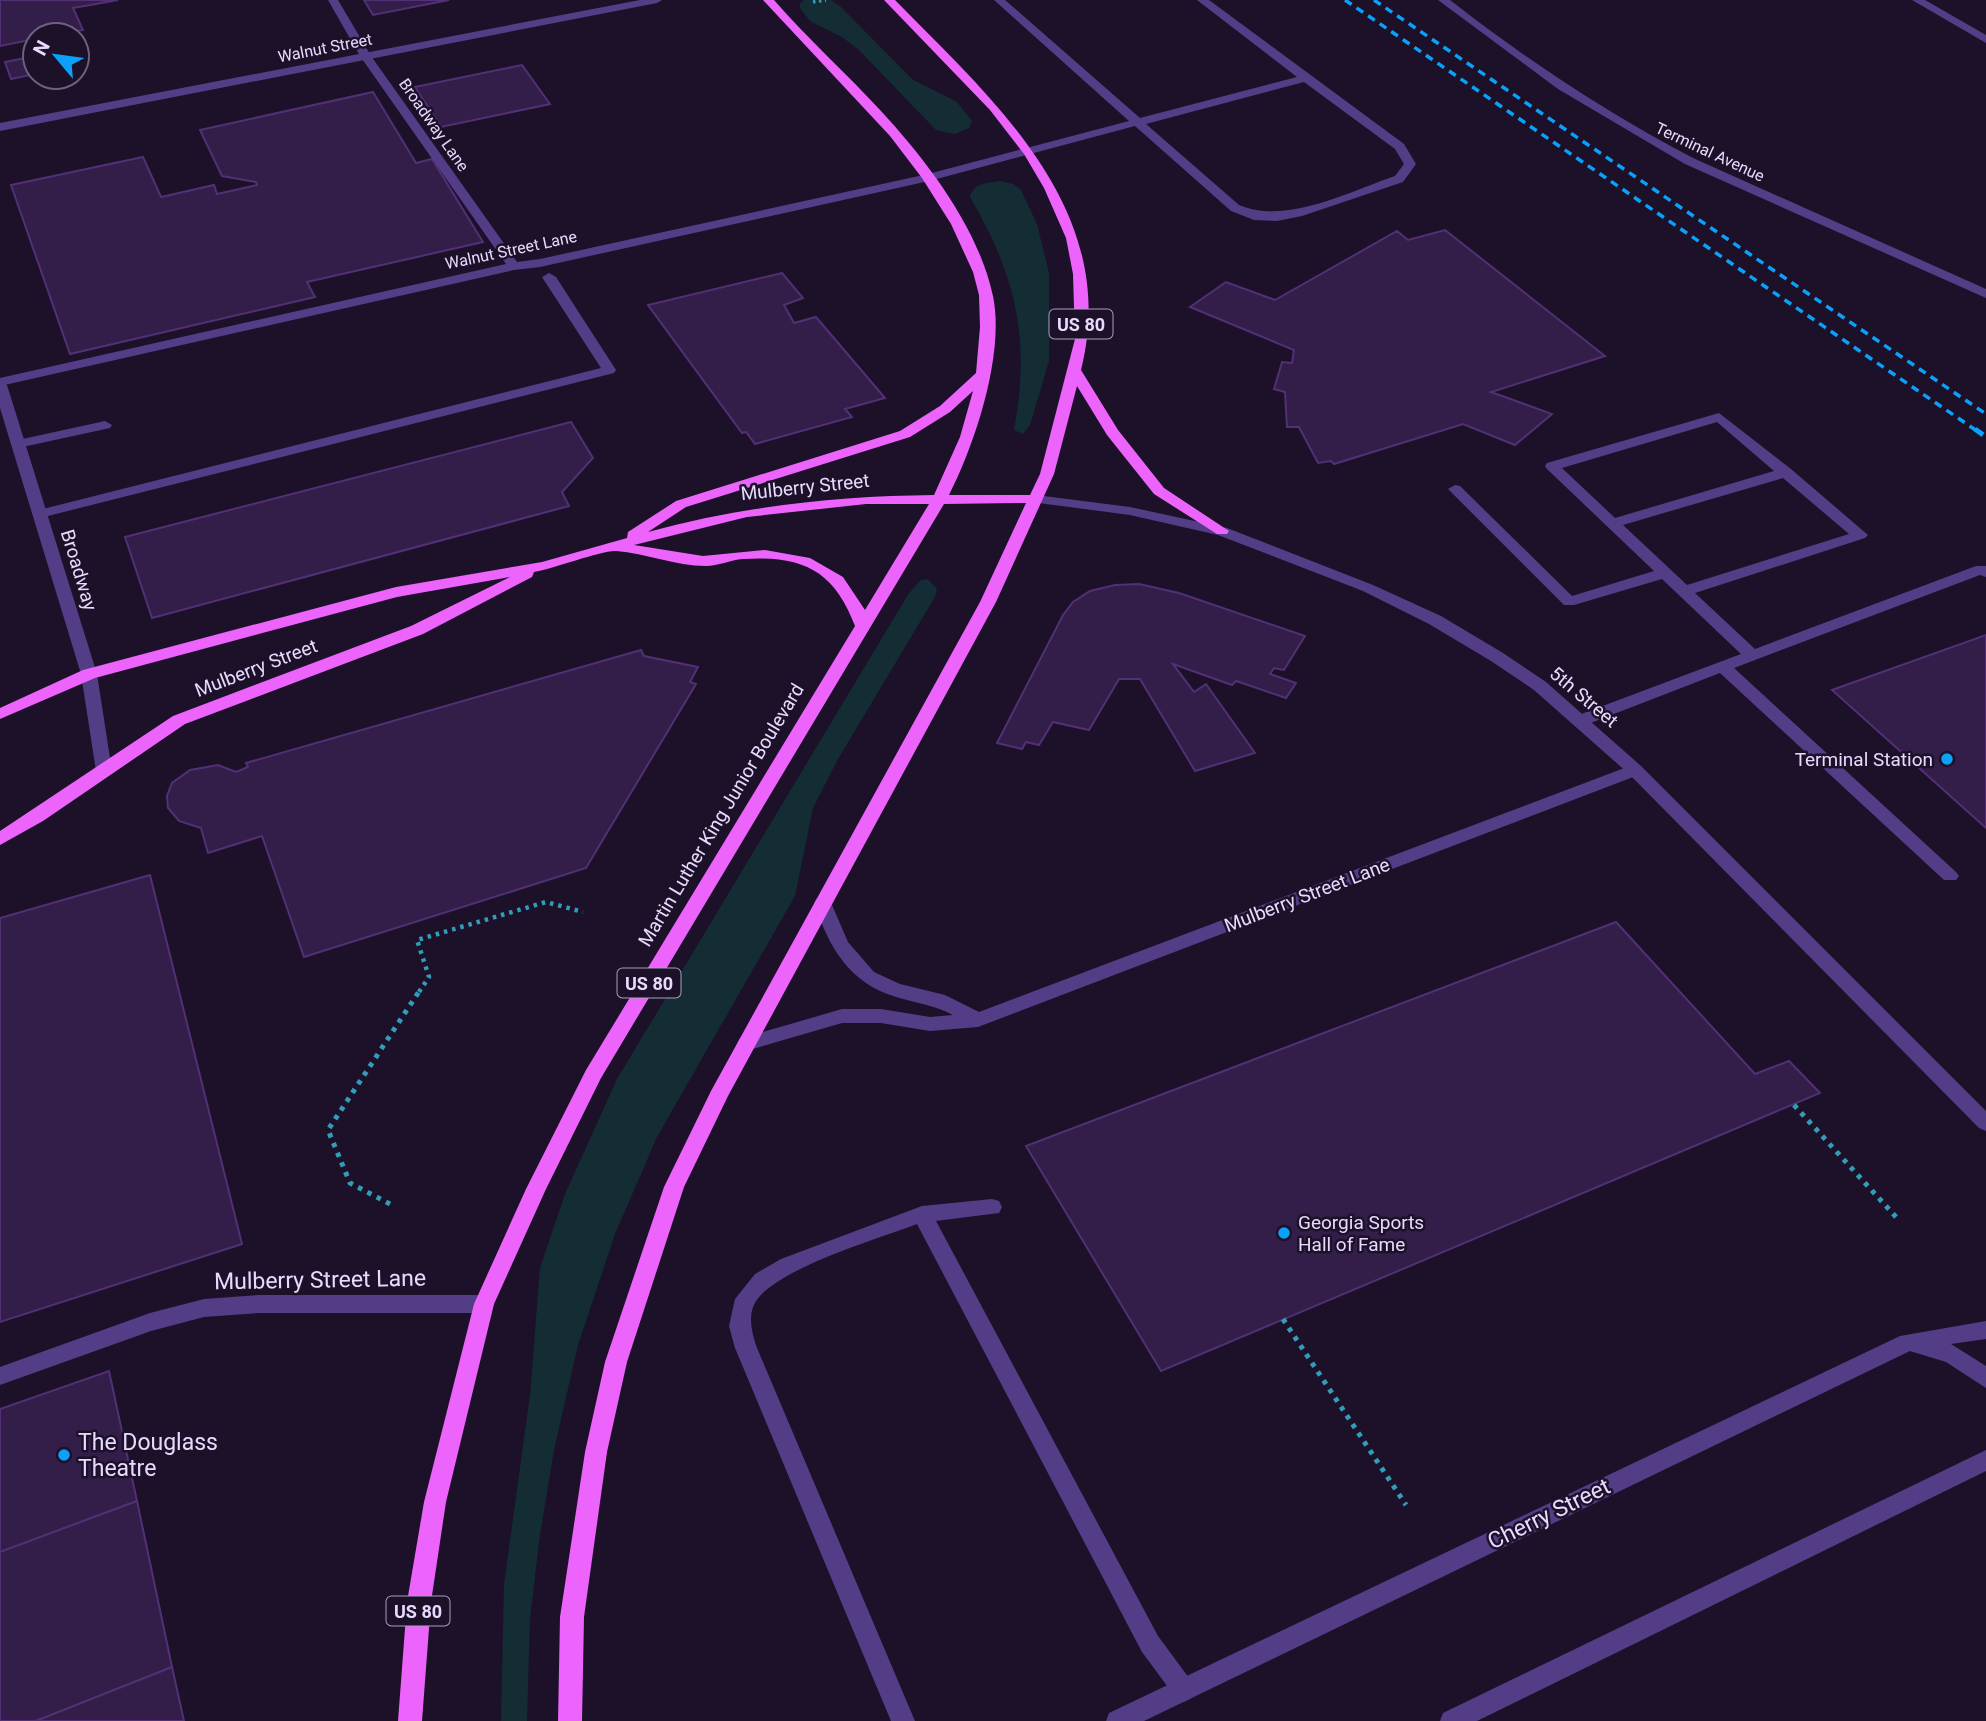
<svg xmlns="http://www.w3.org/2000/svg" width="1986" height="1721" font-family="Roboto,sans-serif">
  <style>
    .green { fill: #142c33 }
    .building { fill: #331e4a; stroke: #513075; stroke-width: 2 }
    .lines { fill: none; stroke-linecap: round; stroke-linejoin: round }
    .path-far2 { stroke: #339db9; stroke-width: 3.5; stroke-dasharray: 2.5 3.5; stroke-linecap: butt }
    .path-far1 { stroke: #339db9; stroke-width: 4.5; stroke-dasharray: 3.5 5; stroke-linecap: butt }
    .path { stroke: #339db9; stroke-width: 5; stroke-dasharray: 4.5 6; stroke-linecap: butt }
    .service { fill: #543d87; fill-rule: evenodd }
    .minor { fill: #543d87; fill-rule: evenodd }
    .tertiary { fill: #543d87; fill-rule: evenodd }
    .primary { fill: #ec64fb; fill-rule: evenodd }
    .rail-far1 { stroke: #0ba0f9; stroke-width: 3.5; stroke-dasharray: 8 6; stroke-linecap: butt }
    .rail { stroke: #0ba0f9; stroke-width: 5; stroke-dasharray: 10 8; stroke-linecap: butt }
    .poi-dot { fill: #0ba0f9; stroke: #1c1129; stroke-width: 2.5 }
    .labels { text-anchor: middle; dominant-baseline: central; stroke-width: 5; stroke-linejoin: round; paint-order: stroke }
    .far-street-label { font-size: 16px; fill: #e8dafe; stroke: #1c1129 }
    .shield { fill: #1c1129; stroke: #ab9ebe; stroke-width: 2 }
    .shield-label { font-size: 18px; font-weight: bold; fill: #e8dafe }
    .street-label { font-size: 19px; fill: #e8dafe; stroke: #1c1129 }
    .poi-label { font-size: 19px; fill: #e8dafe; stroke: #1c1129; text-anchor: end }
    .near-street-label { font-size: 23px; fill: #e8dafe; stroke: #1c1129 }
    .near-poi-label { font-size: 23px; fill: #e8dafe; stroke: #1c1129; text-anchor: start }
  </style>
  <rect width="100%" height="100%" fill="#1c1129"/>
  <g class="green">
    <path d="M804,0h27l10,7 72,73 44,22 15,19 -3,7 -14,6 -19,-4 -77,-80 -17,-13 -32,-16 -10,-13v-4z"/>
    <path d="M1000,181l13,3 8,6 16,34 12,49v88l-19,64 -7,9 -9,-4c17,-91 2,-154 -44,-233 3,-14 17,-14 30,-16z"/>
    <path d="M928,579l9,10 -2,8 -97,162 -25,49 -18,88 -138,241 -42,97 -37,111 -24,105 -14,85 -10,83 -3,103h-26l3,-137 26,-189 10,-127 25,-74 52,-115 292,-486 12,-13z"/>
  </g>
  <g class="building">
    <path d="M0,0h118l-45,8 10,22 -25,5h-23v4l-35,7z"/>
    <path d="M364,0h85l-76,15z"/>
    <path d="M35,56v18l-24,5 -6,-17z"/>
    <path d="M522,65l28,39 -109,23 -26,-40z"/>
    <path d="M373,92l43,71 16,-4 51,83 -176,40 8,15 -245,57 -59,-169 132,-28 18,40 53,-12 3,9 40,-9 -1,-3 -34,-6 -22,-46z"/>
    <path d="M1445,230l160,126 -114,36 61,22 -37,31 -52,-21 -129,40 -3,-3 -13,2 -19,-36h-12l-2,-35 -11,-3 8,-27 10,1 2,-13 -104,-43 36,-25 49,18 122,-69 11,9z"/>
    <path d="M782,273l21,25 -19,7 10,18 22,-6 69,81 -40,11 7,8 -97,27 -9,-12 -4,1 -94,-128z"/>
    <path d="M571,422l22,36 -31,34 7,14 -417,112 -27,-81z"/>
    <path d="M1139,584l40,9 126,43 -21,34 -10,-2 -4,6 26,9 -10,15 -50,-17 -4,4 -59,-21 21,28 12,-8 49,69 -60,18 -55,-92h-21l-30,51 -36,-8 -14,23 -13,-3 -4,7 -25,-6 66,-128 10,-13 17,-11 25,-6z"/>
    <path d="M1986,635v193l-154,-138z"/>
    <path d="M641,650l3,6 54,11 -8,15 6,2 -110,184 -282,89 -42,-121 -54,17 -7,-25 -22,-7 -11,-13 -1,-12 5,-13 18,-13 28,-5 18,7 12,-5 -2,-4z"/>
    <path d="M150,875l92,369 -242,78v-404z"/>
    <path d="M1616,922l139,152 34,-13 31,32 -659,278 -135,-225z"/>
    <path d="M109,1371l28,130 -137,51v-143z"/>
    <path d="M137,1501l35,166 -136,54h-36v-169z"/>
    <path d="M172,1667l12,54h-148z"/>
  </g>
  <g class="lines">
    <path class="path-far2" d="M813,2l13,-2"/>
    <path class="path-far1" d="M419,992l10,-15 -12,-37 129,-38 37,10"/>
    <g class="path">
      <path d="M1794,1105l102,112"/>
      <path d="M390,1204l-40,-21 -22,-53 92,-140"/>
      <path d="M1283,1319l123,186"/>
    </g>
    <g class="service">
      <path d="M328,0h10l33,56 146,206 23,-3 388,-85 201,-53 -135,-121h11l135,118 157,-41 -100,-77h12l195,144 12,20 -13,18 -101,34 -25,5 -23,-1 -23,-9 -96,-85 -206,55 -389,86 -26,3 -514,116v-8l506,-114 -146,-208zM1304,82l91,67 9,15 -9,12c-47,16 -109,49 -156,29l-93,-81z"/>
      <path d="M549,273l7,4 60,93 -2,3 -574,145 -7,-4 2,-3 566,-143 -59,-91z"/>
      <path d="M1719,413l72,56 77,66 -3,3 -170,55 60,56 221,-83h10v11l-6,-2 -246,93 222,204 3,4 -3,4h-12l-224,-207 -132,51h-12l-2,-4 2,-4 165,-62 -79,-75 -88,26h-10l-116,-116 7,-4 5,1 112,110 82,-25 -107,-102 -2,-3 2,-3zM1717,422l57,49 -159,47 -53,-50zM1783,478l66,56 -162,51 -64,-60z"/>
      <path d="M105,421l7,4 -2,3 -92,20 -7,-4 7,-4z"/>
      <path d="M1635,764l6,2 2,4 -2,4 -663,253 -48,4 -49,-8h-39l-96,28 -7,-2 -2,-5 2,-5 103,-30h39l49,8 23,-2c-19,-10 -37,-12 -57,-18 -47,-14 -67,-50 -82,-94l3,-5h12l19,44 26,30 26,12 45,11 34,17z"/>
      <path d="M992,1199l7,2 3,6 -3,6 -63,8 222,415 34,46 4,8 -4,8 -8,4 -8,-4 -34,-46 -225,-428c-39,15 -139,44 -161,77 -9,14 -4,32 1,47l158,373h-24l-156,-373 -6,-22 6,-27 20,-25 26,-15 141,-53z"/>
      <path d="M259,1295h225l7,3 3,6 -3,6 -7,3h-225l-55,4 -53,14 -151,54v-18l150,-54 54,-14z"/>
    </g>
    <g class="minor">
      <path d="M1438,0h12c77,60 157,113 243,158l293,131v9l-301,-134 -127,-75z"/>
      <path d="M1912,0h13l61,35v8z"/>
      <path d="M0,381l7,4 90,289 15,97 -8,6 -8,-6 -15,-97 -81,-266z"/>
      <path d="M1036,495l94,12 97,21 146,57 68,31 62,37 43,29 95,84 345,345v20l-7,-3 -350,-354 -95,-84 -43,-29 -62,-37 -66,-33 -145,-56 -88,-20 -99,-13 -2,-3 2,-3z"/>
      <path d="M1986,1321v18l-35,5 35,22v22l-40,-26 -36,-11 -766,370h-38l3,-8 791,-377z"/>
      <path d="M1986,1450v21l-509,250h-37l3,-8z"/>
    </g>
    <path class="tertiary" d="M640,0h22l-5,3 -657,128v-8z"/>
    <path class="primary" d="M763,0h11c34,39 72,73 107,111 46,50 97,116 112,185 12,58 -18,148 -44,199h81l10,-21 35,-135 -2,-65 -7,-36 -22,-50 -20,-34 -34,-44 -106,-110h11c100,102 226,211 186,370l37,60 46,58 65,43 -2,3h-10l-63,-40 -47,-59 -30,-49 -23,88 -58,128 -268,494 -44,91 -57,175 -20,90 -23,165 -2,104h-24l2,-104 25,-165 20,-90 59,-175 47,-96 269,-489 46,-99 -82,1 -343,574 -55,111 -52,115 -48,198 -15,100 -9,119h-24l9,-119 17,-100 50,-198 52,-115 60,-119 269,-444c-21,-56 -53,-71 -112,-67 -13,1 -25,7 -37,7 -31,0 -60,-13 -90,-15 -14,-1 -63,18 -82,21l-2,5 -109,57 -238,90 -142,97 -43,24v-14l173,-115 238,-90 99,-49 -113,20 -302,81 -95,41v-11l83,-38 313,-83 146,-25 85,-24 1,-6 48,-31 224,-70 40,-25 36,-33 4,-46 -1,-32 -6,-23 -22,-48 -29,-46 -32,-42zM973,391l-13,46 -26,58c-97,1 -192,11 -286,37l38,-25 224,-70 40,-25zM866,504h63l-64,106 -22,-33 -33,-19 -45,-8 -62,6 -69,-11 113,-28z"/>
    <g class="rail-far1">
      <path d="M1345,0l632,431"/>
      <path d="M1374,0l612,414"/>
    </g>
    <path class="rail" d="M1975,429l11,8"/>
  </g>
  <g class="poi-dot">
    <circle cx="1947" cy="759" r="7"/>
    <circle cx="1284" cy="1233" r="7"/>
    <circle cx="64" cy="1455" r="7"/>
  </g>
  <g class="labels">
    <g class="far-street-label">
      <text transform="translate(325 48) rotate(-11)">Walnut Street</text>
      <text transform="translate(434 125) rotate(55)">Broadway Lane</text>
      <text transform="translate(1710 152) rotate(25)">Terminal Avenue</text>
      <text transform="translate(511 250) rotate(-12)">Walnut Street Lane</text>
    </g>
    <g class="shield">
      <rect x="1049.5" y="309.5" width="63" height="29" rx="5"/>
      <rect x="617.5" y="968.5" width="63" height="29" rx="5"/>
      <rect x="386.5" y="1596.5" width="63" height="29" rx="5"/>
    </g>
    <g class="shield-label">
      <text x="1081" y="324">US 80</text>
      <text x="649" y="983">US 80</text>
      <text x="418" y="1611">US 80</text>
    </g>
    <g class="street-label">
      <text transform="translate(805 487) rotate(-6)">Mulberry Street</text>
      <text transform="translate(79 570) rotate(73)">Broadway</text>
      <text transform="translate(256 668) rotate(-21)">Mulberry Street</text>
      <text transform="translate(1584 697) rotate(40)">5th Street</text>
      <text transform="translate(721 815) rotate(-59)">Martin Luther King Junior Boulevard</text>
      <text transform="translate(1307 895) rotate(-21)">Mulberry Street Lane</text>
    </g>
    <g class="poi-label">
      <text x="1933" y="759">Terminal Station</text>
      <text x="1298" y="1222" text-anchor="start">Georgia Sports<tspan x="1298" dy="22">Hall of Fame</tspan></text>
    </g>
    <g class="near-street-label">
      <text transform="translate(320 1280) rotate(-1)">Mulberry Street Lane</text>
      <text transform="translate(1549 1514) rotate(-26)">Cherry Street</text>
    </g>
    <g class="near-poi-label">
      <text x="78" y="1442">The Douglass<tspan x="78" dy="26">Theatre</tspan></text>
    </g>
  </g>
  <g transform="translate(56 56) rotate(299)"><circle r="33" fill="#1c1129" stroke="#6e617e" stroke-width="2"/>
  <path d="M0-5L12 26L0 18L-12 26Z" fill="#0ba0f9"/>
  <text y="-10" font-size="19" font-weight="bold" text-anchor="middle" fill="#e8dafe">N</text>
  </g>
</svg>
